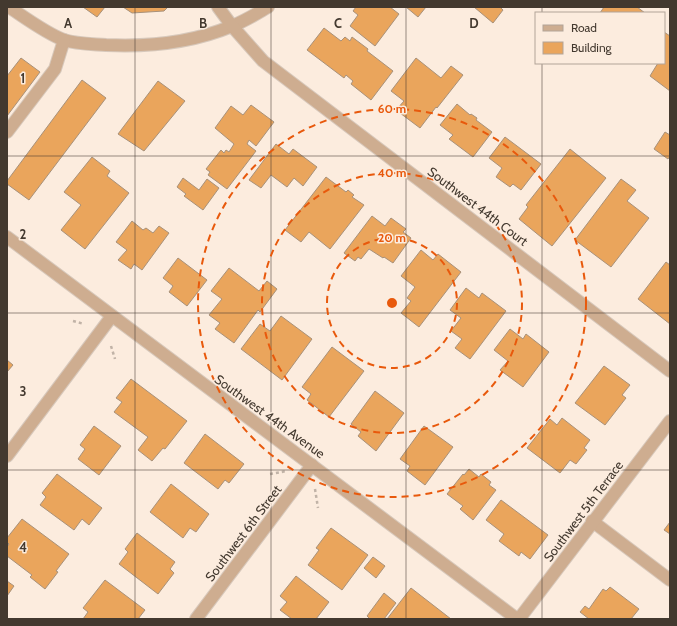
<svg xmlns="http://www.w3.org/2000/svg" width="677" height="626" font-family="Cabin,sans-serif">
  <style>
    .building { fill: #eaa55c; stroke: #a8917a }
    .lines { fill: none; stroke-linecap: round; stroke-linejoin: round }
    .minor-casing { stroke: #d7c8bb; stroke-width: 14 }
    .path { stroke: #c1b3a7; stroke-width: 2.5; stroke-dasharray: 3 3; stroke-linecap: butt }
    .minor { stroke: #cead90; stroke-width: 12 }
    .grid { fill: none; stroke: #43392f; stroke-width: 1; stroke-opacity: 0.55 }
    .ring { fill: none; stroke: #e8590c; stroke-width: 2; stroke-dasharray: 7 5 }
    .labels { text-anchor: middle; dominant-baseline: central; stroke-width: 3; stroke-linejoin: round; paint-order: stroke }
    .street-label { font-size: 13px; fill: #43392f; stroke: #fcecde }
    .grid-label { font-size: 13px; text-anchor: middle; font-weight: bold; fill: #43392f; stroke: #fcecde; stroke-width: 3; stroke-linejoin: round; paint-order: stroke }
    .centre { fill: #e8590c; stroke: #fcecde; stroke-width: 2 }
    .ring-label { font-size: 12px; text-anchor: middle; font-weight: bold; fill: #e8590c; stroke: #fcecde; stroke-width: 3; stroke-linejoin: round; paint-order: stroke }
  </style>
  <rect width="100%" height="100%" fill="#fcecde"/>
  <g class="building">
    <path d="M83,7h22l-8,10z"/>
    <path d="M123,7h45l-4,4 -32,2z"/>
    <path d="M356,7h34l9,7 -24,32 -25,-20 8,-11 -5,-4z"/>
    <path d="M406,7h20l-8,10z"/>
    <path d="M474,7h26l3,3 -10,13z"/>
    <path d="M604,7h33l8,6h-45z"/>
    <path d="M324,28l17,13 4,-4 5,4 2,-4 16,12 -1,2 26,20 -22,29 -20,-16 2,-3 -7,-6 -2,3 -37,-28z"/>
    <path d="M664,32l6,4v55l-20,-15 8,-13h6z"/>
    <path d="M21,58l19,14 -33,44v-40z"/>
    <path d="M416,58l25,20 10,-12 12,9 -26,33 -1,-1 -16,21 -24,-18 8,-9 -13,-10z"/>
    <path d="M82,80l24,18 -77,102 -22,-16v-3z"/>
    <path d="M158,81l27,20 -41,50 -26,-17z"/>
    <path d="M457,104l13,11 1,-1 6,4 -1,2 16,12 -19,25 -24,-18 4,-4 -13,-10z"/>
    <path d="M251,105l23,17 -18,24 -7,-6 -2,4 9,7 -29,38 -19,-14 2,-3 -4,-3 15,-19 3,3 2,-3 3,2 5,-8 -19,-16 16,-22 12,9z"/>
    <path d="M665,132l5,3v21l-2,3 -14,-10z"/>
    <path d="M505,137l36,27 -20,26 -8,-6 -3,3 -14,-10 6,-9 -13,-10z"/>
    <path d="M276,144l13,10 4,-5 24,18 -14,19 -9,-8 -7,9 -16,-12 -10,13 -12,-8z"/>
    <path d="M570,149l36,29 -54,68 -33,-27 9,-12 -2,-2z"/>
    <path d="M92,157l18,14 -3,5 22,17 -44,56 -24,-19 20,-25 -17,-13z"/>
    <path d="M326,177l20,15 2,-2 6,5 -2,2 12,8 -34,44 -21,-17 -8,10 -16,-12z"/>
    <path d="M183,178l16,12 8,-11 12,9 -16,22 -19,-14 2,-2 -9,-7z"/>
    <path d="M621,179l15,11 -9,11 22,17 -38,49 -36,-27z"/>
    <path d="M372,216l13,10 6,-8 15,11 -3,3 8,6 -18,25 -9,-6 -1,1 -14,-9 -8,10 -3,-2 -3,4 -11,-8z"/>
    <path d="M132,221l11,9 3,-2 7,5 6,-7 10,7 -27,37 -8,-6 -3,5 -13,-9 9,-10 -11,-8z"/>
    <path d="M421,250l12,10 5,-6 23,18 -42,55 -18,-14 10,-12 -4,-3 8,-11 -14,-11z"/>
    <path d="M178,258l29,22 -20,26 -18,-14 4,-6 -10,-8z"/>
    <path d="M666,262l4,3v59l-32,-25z"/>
    <path d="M229,268l30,23 8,-10 10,8 -17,23 -2,-2 -24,33 -19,-14 5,-6 -11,-8 13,-16 -11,-8z"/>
    <path d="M466,288l13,10 3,-5 24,18 -36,48 -15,-11 7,-9 -11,-8 10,-13 -11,-8z"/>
    <path d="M281,316l31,23 -30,41 -41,-31 19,-25 10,7z"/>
    <path d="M510,329l13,10 3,-5 23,18 -26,35 -23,-17 8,-9 -14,-11z"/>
    <path d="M332,347l32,24 -35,46 -22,-17 4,-6 -9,-7z"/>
    <path d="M7,360l6,5 -6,7z"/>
    <path d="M604,366l26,19 -8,10 4,3 -21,27 -30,-22z"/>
    <path d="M131,379l56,42 -22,28 -2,-1 -11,13 -14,-11 10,-13 -34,-25 8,-10 -6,-4z"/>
    <path d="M375,391l29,22 -28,38 -18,-15 3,-4 -10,-8z"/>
    <path d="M562,418l28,22 -6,8 3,2 -11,14 -6,-4 -10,13 -33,-25 23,-29 7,6z"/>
    <path d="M94,426l27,20 -22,29 -21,-16 7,-10 -5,-4z"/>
    <path d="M424,426l29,21 -28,38 -18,-14 3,-5 -10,-7z"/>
    <path d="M205,434l39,30 -15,19 -4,-3 -7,9 -34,-26z"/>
    <path d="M469,469l10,8 2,-3 10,8 -2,3 7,5 -23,30 -13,-11 3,-3 -16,-12 16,-20 1,1z"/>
    <path d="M57,474l45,34 -13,17 -7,-6 -8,11 -34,-25 6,-8 -4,-4z"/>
    <path d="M171,484l38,30 -13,18 -6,-4 -7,10 -33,-26z"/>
    <path d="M501,500l47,35 -18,24 -9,-7 -2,4 -20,-15 5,-7 -18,-14z"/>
    <path d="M22,519l47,35 -13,17 2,1 -13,17 -15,-12 2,-2 -25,-19v-9l2,-3 -2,-2v-4z"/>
    <path d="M670,522v12l-6,-4z"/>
    <path d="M331,528l37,27 -26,35 -34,-25 11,-15 -3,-2z"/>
    <path d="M137,533l38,29 -5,7 4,4 -16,21 -39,-30 9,-12 -3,-3z"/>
    <path d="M373,557l12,9 -9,12 -12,-10z"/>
    <path d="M296,576l33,26 -13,17h-24l-12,-9 7,-8 -7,-6z"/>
    <path d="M105,580l40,30 -7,9h-55l5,-7 -5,-4z"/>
    <path d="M7,581l7,5 -7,10z"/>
    <path d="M610,587l29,22 -8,10h-42l-9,-7 5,-6 4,3 14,-20 3,2z"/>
    <path d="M411,588l40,31h-64z"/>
    <path d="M384,593l12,10 -12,16h-14l-3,-3z"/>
  </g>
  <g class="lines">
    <g class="minor-casing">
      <g id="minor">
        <path d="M9,7c15,10 38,27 55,33 12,4 30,4 42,5 42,2 88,-3 126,-19 13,-5 24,-12 36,-19"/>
        <path d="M218,7l14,19 31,35 407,310"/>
        <path d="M7,132l48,-63 9,-29"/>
        <path d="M7,237l510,382"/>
        <path d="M7,456l105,-140"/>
        <path d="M592,521l78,59"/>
        <path d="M196,619l116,-154"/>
        <path d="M519,619l151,-198"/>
      </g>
    </g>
    <g class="path">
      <path d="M73,321l11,3"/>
      <path d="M111,346l4,13"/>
      <path d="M270,474l17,-3"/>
      <path d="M315,489l3,19"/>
    </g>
    <use href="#minor" class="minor"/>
  </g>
  <path class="grid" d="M135,7v612M271,7v612M406,7v612M542,7v6M542,63v556M7,156h663M7,313h663M7,470h663"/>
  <g class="ring">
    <circle cx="392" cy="303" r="65"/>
    <circle cx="392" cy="303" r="130"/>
    <circle cx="392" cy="303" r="194"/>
  </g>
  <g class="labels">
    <g class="street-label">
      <text transform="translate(478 206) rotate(37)">Southwest 44th Court</text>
      <text transform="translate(270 416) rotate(36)">Southwest 44th Avenue</text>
      <text transform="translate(583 511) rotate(-53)">Southwest 5th Terrace</text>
      <text transform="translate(243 533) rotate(-53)">Southwest 6th Street</text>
    </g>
  </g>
  <g class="grid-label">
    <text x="68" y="28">A</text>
    <text x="203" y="28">B</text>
    <text x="338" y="28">C</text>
    <text x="474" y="28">D</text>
    <text x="23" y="83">1</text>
    <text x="23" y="239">2</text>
    <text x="23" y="396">3</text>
    <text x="23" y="552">4</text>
  </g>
  <circle cx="392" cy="303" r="6" class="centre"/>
  <g class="ring-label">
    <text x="392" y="113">60 m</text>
    <text x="392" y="177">40 m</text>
    <text x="392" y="242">20 m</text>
  </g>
  <rect width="677" height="626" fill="none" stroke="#43392f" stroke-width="16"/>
  <rect x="535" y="12" width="130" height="52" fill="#fcecde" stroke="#b2a498"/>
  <rect x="543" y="25" width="20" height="6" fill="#cead90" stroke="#b2a498"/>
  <text x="571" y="32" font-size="12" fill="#43392f">Road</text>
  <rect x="543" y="42" width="20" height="12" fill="#eaa55c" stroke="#b2a498"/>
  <text x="571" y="52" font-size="12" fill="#43392f">Building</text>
</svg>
